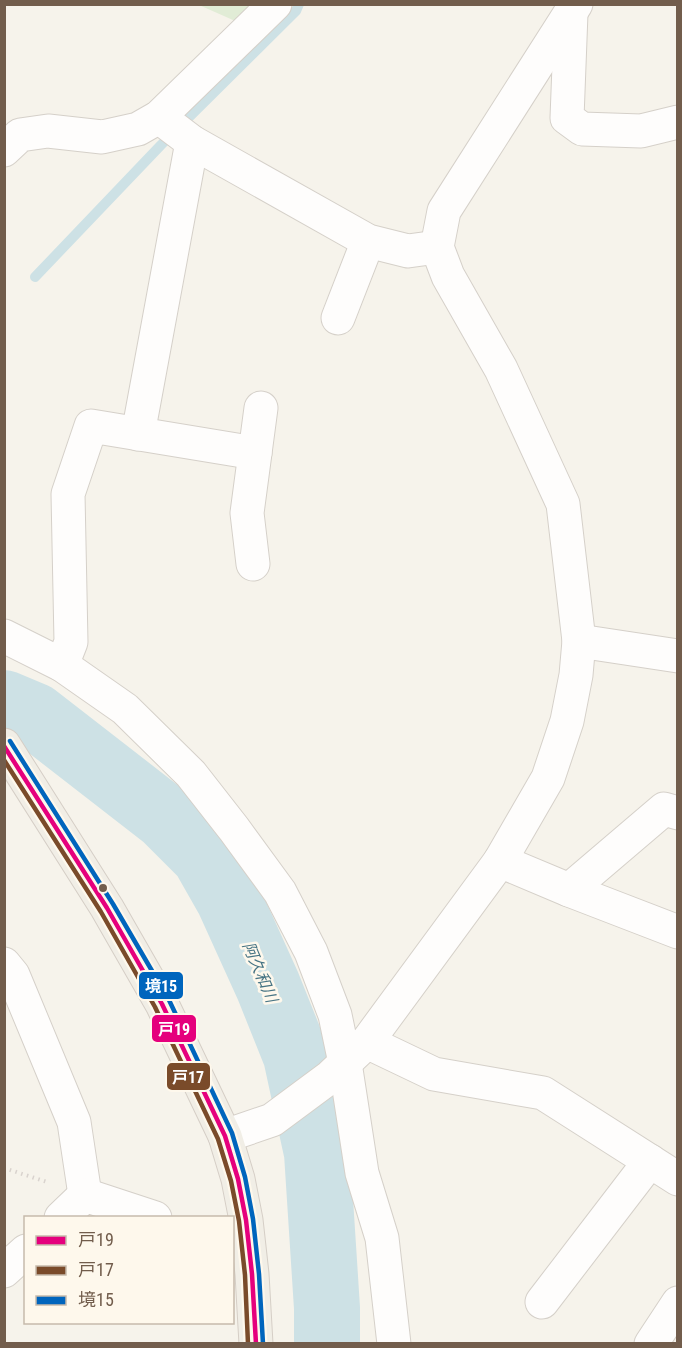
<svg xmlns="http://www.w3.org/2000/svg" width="682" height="1348" font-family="'Roboto Condensed','Noto Sans JP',sans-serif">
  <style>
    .green { fill: #e1ecd6 }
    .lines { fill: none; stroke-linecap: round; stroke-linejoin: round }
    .stream { stroke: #cde1e5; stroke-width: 10 }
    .river { stroke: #cde1e5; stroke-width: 66 }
    .minor-casing { stroke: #d5d0c9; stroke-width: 35 }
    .major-casing { stroke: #d5cec6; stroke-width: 35 }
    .path { stroke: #d9d3ce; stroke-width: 4; stroke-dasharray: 1.5 4.5; stroke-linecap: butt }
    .minor { stroke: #fefdfc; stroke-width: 33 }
    .major { stroke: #f1eee6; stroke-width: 33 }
    .bus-1-casing { stroke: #fef8ec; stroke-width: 9 }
    .bus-2-casing { stroke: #fef8ec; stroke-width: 9 }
    .bus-3-casing { stroke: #fef8ec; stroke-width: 9 }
    .bus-1 { stroke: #e5007d; stroke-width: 4.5 }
    .bus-2 { stroke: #7a4b2a; stroke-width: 4.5 }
    .bus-3 { stroke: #0065bd; stroke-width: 4.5 }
    .bus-dot { fill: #725d4c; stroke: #fef8ec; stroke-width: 2 }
    .labels { text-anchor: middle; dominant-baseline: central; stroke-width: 5; stroke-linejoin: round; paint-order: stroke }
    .water-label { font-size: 16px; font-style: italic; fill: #477484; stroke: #fef8ec }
    .line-badge { stroke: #fef8ec; stroke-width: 2 }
    .badge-label { font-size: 16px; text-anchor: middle; font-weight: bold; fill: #fff }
  </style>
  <rect width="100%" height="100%" fill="#f6f3eb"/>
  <path class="green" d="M199,5h51l-8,19z"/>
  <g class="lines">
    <path class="stream" d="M35,277l126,-132 135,-134 3,-7"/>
    <path class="river" d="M4,703l31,13 130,101 39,39 25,44 39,86 28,70 21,97 10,155v36"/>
    <g class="minor-casing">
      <g id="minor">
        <path d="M571,13l-4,105 15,11 59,2 37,-9"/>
        <path d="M159,117l33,25 176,99 40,10 29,-4"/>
        <path d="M4,150l16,-15 28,-4 54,6 36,-8 21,-12 116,-113"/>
        <path d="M338,318l30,-77"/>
        <path d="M138,434l54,-292"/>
        <path d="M253,564l-6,-51 14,-105"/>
        <path d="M4,636l58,29 63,44 66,65 43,55 46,63 31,60 24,63 10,48 17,110 20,65 12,106"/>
        <path d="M579,641l99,15"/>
        <path d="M62,665l9,-23 -3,-148 23,-68 164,27"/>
        <path d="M500,861l69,29 109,42"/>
        <path d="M569,890l95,-81 14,4"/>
        <path d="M4,964l9,11 61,147 11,73"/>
        <path d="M367,1042l67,32 109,19 135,86"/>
        <path d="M225,1136l47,-16 58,-43 37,-35 133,-181 48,-83 19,-57 9,-46 3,-34 -16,-137 -62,-135 -53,-93 -11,-29 7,-36 132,-207"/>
        <path d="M61,1218l24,-23 70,23"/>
        <path d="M4,1271l22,-20"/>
        <path d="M542,1302l108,-141"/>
        <path d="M651,1344l27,-41"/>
      </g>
    </g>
    <g class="major-casing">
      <path id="major" d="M4,745l103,163 55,96 63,132 13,43 8,41 6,54 4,70"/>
    </g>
    <path class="path" d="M4,1168l43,14"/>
    <use href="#minor" class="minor"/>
    <use href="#major" class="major"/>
    <g class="bus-1-casing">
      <path id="bus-1" d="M4,746l103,162 55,96 63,132 13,43 8,41 6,54 4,70"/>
    </g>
    <g class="bus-2-casing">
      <path id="bus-2" d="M4,760l97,152 54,95 63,132 13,42 8,40 6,54 3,69"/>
    </g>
    <g class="bus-3-casing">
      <path id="bus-3" d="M10,741l103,163 56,96 63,133 13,44 8,42 6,55 4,70"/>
    </g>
    <use href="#bus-1" class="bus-1"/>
    <use href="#bus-2" class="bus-2"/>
    <use href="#bus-3" class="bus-3"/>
  </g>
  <circle class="bus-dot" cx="103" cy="888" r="5"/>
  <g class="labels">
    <g class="water-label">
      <text transform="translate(260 972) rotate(67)">阿久和川</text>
    </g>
  </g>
  <g class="line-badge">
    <rect x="138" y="971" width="46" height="29" rx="6" fill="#0065bd"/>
    <rect x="151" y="1014" width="46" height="29" rx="6" fill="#e5007d"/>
    <rect x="166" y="1062" width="45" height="29" rx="6" fill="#7a4b2a"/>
  </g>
  <g class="badge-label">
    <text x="161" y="992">境15</text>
    <text x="174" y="1035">戸19</text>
    <text x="188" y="1083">戸17</text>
  </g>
  <rect width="682" height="1348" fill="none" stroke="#725d4c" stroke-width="12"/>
  <rect x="24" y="1216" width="210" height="108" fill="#fef8ec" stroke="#c6baac" stroke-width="1.5"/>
  <rect x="36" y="1236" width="30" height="9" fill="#e5007d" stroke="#c6baac" stroke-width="1.5"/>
  <text x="78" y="1246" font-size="18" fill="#725d4c">戸19</text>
  <rect x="36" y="1266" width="30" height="9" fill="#7a4b2a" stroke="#c6baac" stroke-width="1.5"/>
  <text x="78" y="1276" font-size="18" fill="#725d4c">戸17</text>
  <rect x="36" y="1296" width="30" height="9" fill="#0065bd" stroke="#c6baac" stroke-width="1.5"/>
  <text x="78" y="1306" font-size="18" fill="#725d4c">境15</text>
</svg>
